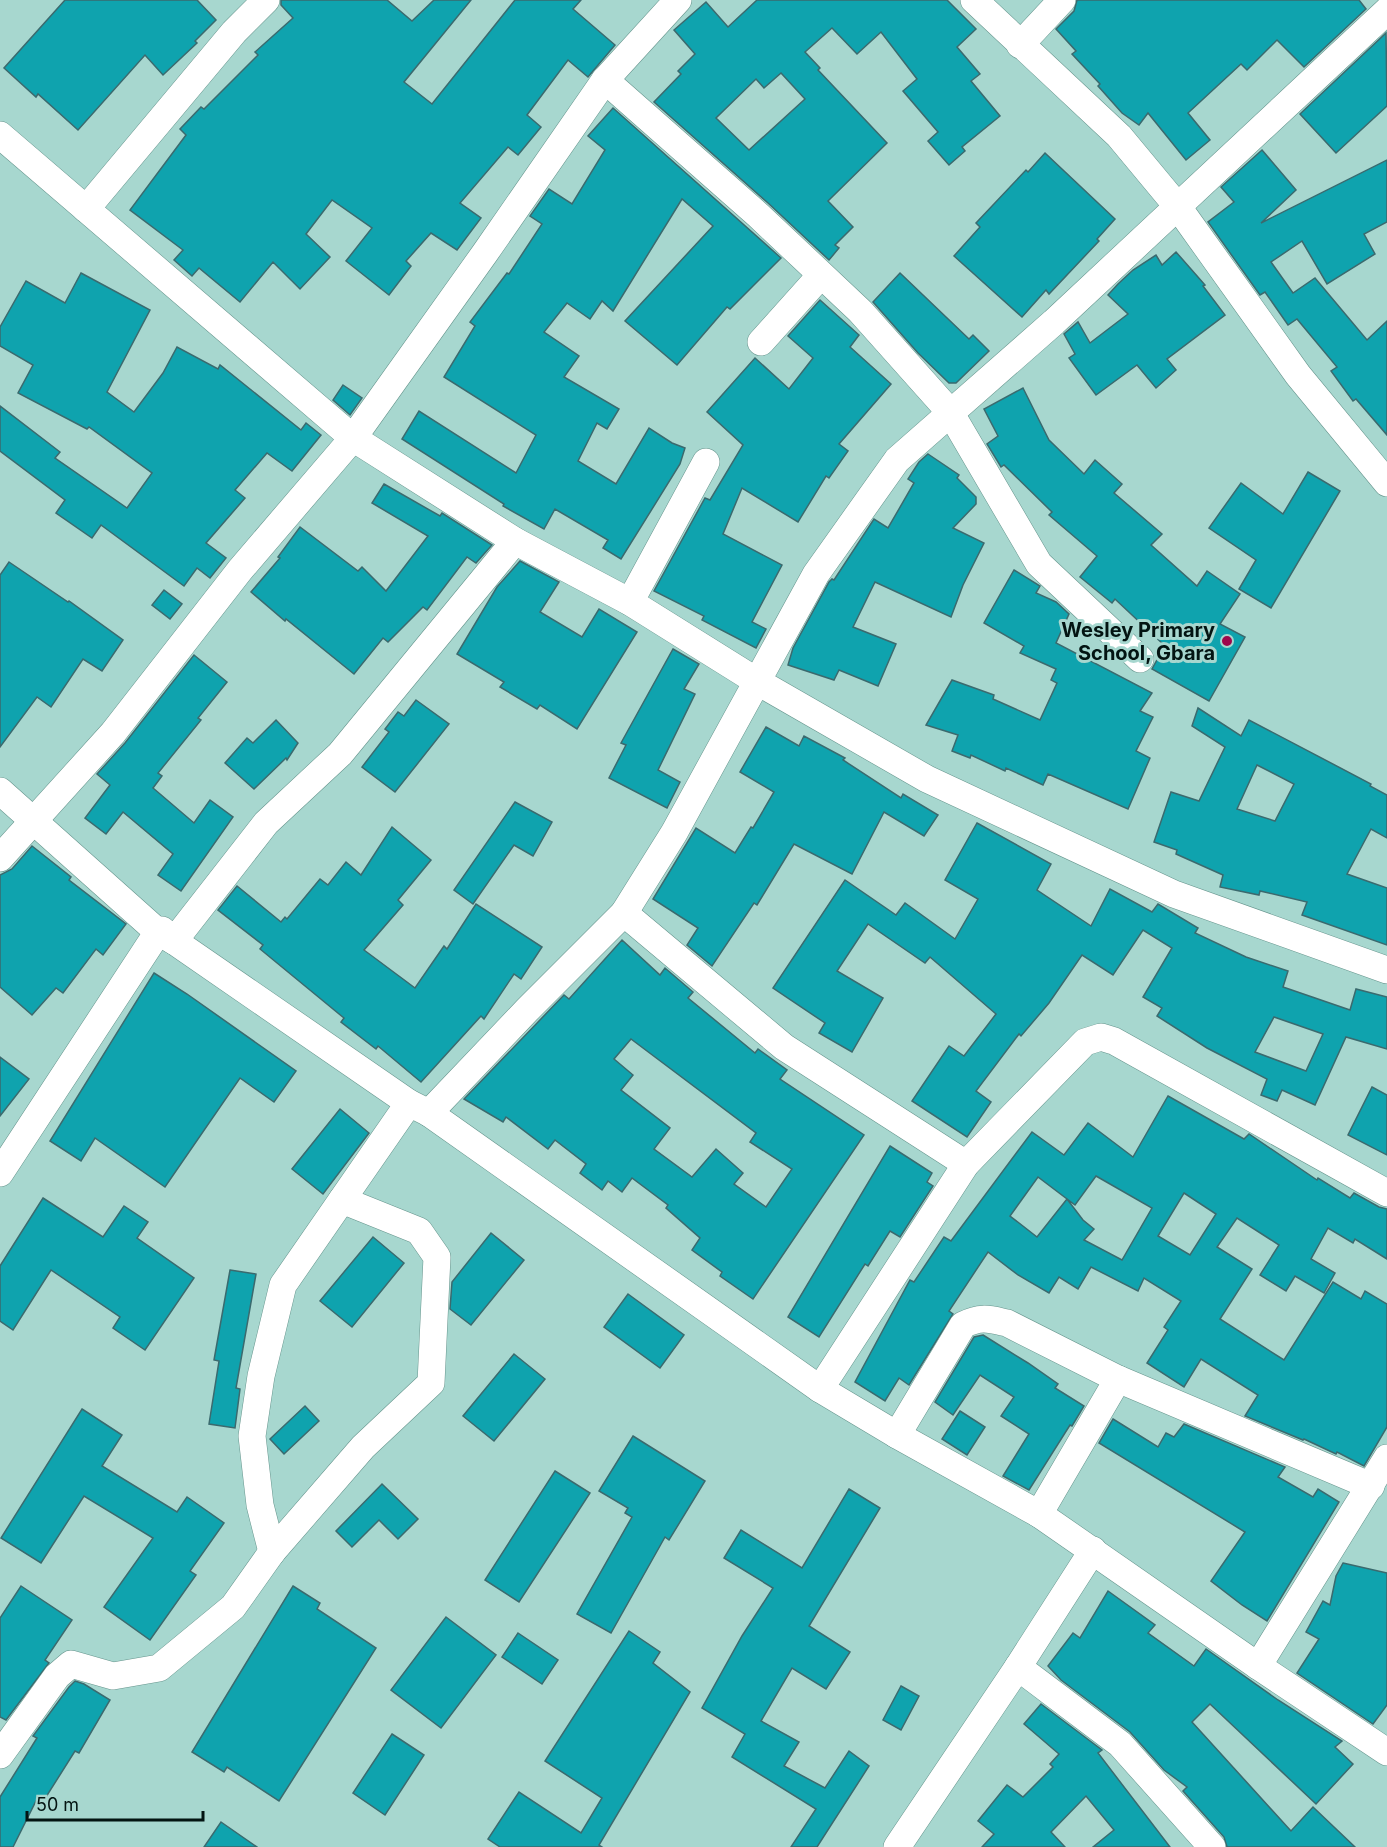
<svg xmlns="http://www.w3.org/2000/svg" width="1387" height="1847" font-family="Inter,sans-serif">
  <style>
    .building { fill: #0fa3ae; stroke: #3b6a6e; stroke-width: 1.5; fill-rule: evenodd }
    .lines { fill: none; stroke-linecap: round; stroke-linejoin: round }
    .minor-casing { stroke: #66958d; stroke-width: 28 }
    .minor { stroke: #fff; stroke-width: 27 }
    .poi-dot { fill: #9f064c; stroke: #a7d7cf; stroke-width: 2 }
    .labels { text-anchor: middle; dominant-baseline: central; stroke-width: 6; stroke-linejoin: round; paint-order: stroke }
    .poi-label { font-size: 20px; font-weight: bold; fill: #031412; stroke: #a7d7cf; text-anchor: end }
  </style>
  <rect width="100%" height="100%" fill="#a7d7cf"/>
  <g class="building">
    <path d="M65,0h132l19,20 -21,21 2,2 -34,32 -18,-20 -67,75 -40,-36 -2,3 -32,-29z"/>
    <path d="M281,0h106l25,21 22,-21h37l-67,82 28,22 83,-104h66l-8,9 42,36 -27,32 -20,-17 -41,55 14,12 -23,28 -10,-8 -48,56 21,15 -24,32 -26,-17 -25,28 5,5 -22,29 -43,-34 26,-33 -40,-28 -26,34 24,23 -30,32 -27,-27 -33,40 -41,-34 -7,8 -18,-16 9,-10 -53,-40 56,-75 -6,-6 21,-22 3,2 54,-54 -3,-3 38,-34 -12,-13z"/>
    <path d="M757,0h190l29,29 -19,18 23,27 -9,7 29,35 -38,31 3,4 -16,14 -21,-24 10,-9 -35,-41 14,-12 -36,-47 -24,22 -25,-26 -27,24 15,16 -2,2 69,73 -59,58 25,26 -18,18 4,3 -10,12 -61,-57 -114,-101 27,-28 -3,-3 17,-17 -21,-24 32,-28 22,25zM781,73l24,26 -56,51 -33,-32 40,-39 8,9z"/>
    <path d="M1077,0h282l7,9 -62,58 -27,-27 -30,30 -6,-6 -53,49 22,27 -24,20 -38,-47 -9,12 -17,-12 -24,-27 2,-2 -28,-30 4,-3 -20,-22 18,-18z"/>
    <path d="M1386,33l1,73 -51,47 -36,-39z"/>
    <path d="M613,108l168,150 -51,51 -3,-2 -50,58 -52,-44 88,-95 -31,-27 -69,112 -11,-10 -12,18 -23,-16 -23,29 35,24 -15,21 55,32 -12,20 -10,-6 -19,38 38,23 33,-56 23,15 13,5 -5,16 -59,95 -18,-11 5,-8 -53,-31 -11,20 -41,-23 1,-2 -102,-65 17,-28 97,62 20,-38 -92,-58 31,-51 -5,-4 37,-49 2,1 33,-50 -12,-8 19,-27 23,15 33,-54 -17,-14z"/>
    <path d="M1262,150l34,40 -35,33 126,-63v62l-23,12 11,20 -48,30 -25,-43 -31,21 22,31 22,-15 52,62 20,-19v114l-31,-36 -3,2 -22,-30 6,-4 -40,-48 -9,6 -23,-33 -5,3 -52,-73 26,-20 -13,-15z"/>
    <path d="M1045,153l70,66 -18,20 2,2 -50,53 -3,-4 -24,27 -68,-61 26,-29 -4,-4 50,-53 2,2z"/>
    <path d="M1176,252l29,33 -2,1 22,29 -58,44 9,11 -20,18 -19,-23 -41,30 -27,-37 6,-4 -11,-20 14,-12 12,21 38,-29 -20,-19 10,-11 15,-14 23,-15 6,10z"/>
    <path d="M81,273l69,37 -43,82 27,20 29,-39 14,-26 41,22 2,-4 81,65 5,-7 15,12 -29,36 -25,-18 -32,37 10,8 -39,45 20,15 -16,20 -13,-10 -13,18 -83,-61 -9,13 -36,-25 9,-13 -65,-49v-45l60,46 -5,6 72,50 25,-35 -63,-46 -2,2 -69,-36 15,-28 -33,-19v-19l26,-46 39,22z"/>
    <path d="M900,273l69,66 4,-4 16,16 -33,32h-7l-31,-30 -45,-51z"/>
    <path d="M820,300l39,35 -9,12 41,37 -52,60 9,7 -19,27 -3,-2 -28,46 -56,-34 -19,46 59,31 -30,57 14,7 -10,19 -54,-28 2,-4 -50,-25 51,-93 5,2 33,-55 -36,-33 48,-54 34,31 24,-31 -25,-22z"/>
    <path d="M343,385l19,13 -12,17 -17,-15z"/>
    <path d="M1023,388l26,52 35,34 11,-14 27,24 -8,9 48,41 -11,11 46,41 10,-15 33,23 -20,30 25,13 -36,64 -57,-32 10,-18 6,2 1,-2 -5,-4 1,-1 -50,-47 -3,4 -32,-26 17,-21 -48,-41 3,-3 -48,-47 -3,2 -14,-23 11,-8 -14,-27z"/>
    <path d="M928,454l31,21 -2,3 19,19v7l-23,24 31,15 -21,42 -12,32 -76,-35 -22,45 43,17 -18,42 -39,-16 -5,10 -46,-15 5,-17 36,-66 3,-3 2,1 40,-61 14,9 26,-45 -6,-4 11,-17z"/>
    <path d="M1308,472l32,19 -69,117 -32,-19 17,-29 -47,-32 32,-45 42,31z"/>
    <path d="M384,484l56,32 2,-3 50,32 -16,18 -9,-6 -40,53 -4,-3 -35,35 -5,-4 -29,36 -68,-55 -1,2 -34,-29 29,-34 -2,-1 22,-30 58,44 4,-4 24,24 42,-55 -56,-33z"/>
    <path d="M520,561l39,21 -19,30 42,25 17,-28 38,23 -60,97 -37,-24 -3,4 -37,-22 4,-5 -47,-28 40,-67z"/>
    <path d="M9,562l59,40 1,-1 54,39 -21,31 -19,-12 -32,48 -14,-10 -37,50v-172z"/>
    <path d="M1014,570l26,16 -4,7 20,9 13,12 -13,29 96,50 -12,18 13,6 -17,34 14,7 -22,51 -80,-35 -5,11 -37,-17 -1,3 -34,-16 -1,3 -18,-7 6,-16 -32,-10 26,-45 42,15 -1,4 47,21 17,-37 -6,-3 5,-11 -36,-16 4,-7 -40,-23z"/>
    <path d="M164,590l18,14 -12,15 -18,-14z"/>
    <path d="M673,649l26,15 -15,25 11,5 -37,76 22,12 -13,26 -58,-30 17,-33 -5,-2z"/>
    <path d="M194,655l33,27 -29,36 3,2 -43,53 4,3 -9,12 41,35 16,-23 23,17 -52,74 -23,-16 15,-21 -50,-42 -17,22 -21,-16 25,-33 -13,-11 28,-31z"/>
    <path d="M416,700l33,24 -54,68 -33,-25 27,-35 -4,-3 13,-17 6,4z"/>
    <path d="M1198,708l43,28 8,-16 122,64 -1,2 17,9v43l-16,-9 -24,45 40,14v57l-85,-30 5,-13 -47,-11 -1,4 -39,-8 3,-12 -47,-21 1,-4 -23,-8 17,-50 28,9 26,-54 -33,-21zM1257,765l37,19 -19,37 -38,-12z"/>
    <path d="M276,720l22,23 -11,17 -1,-2 -32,31 -29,-26 22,-25 6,5z"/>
    <path d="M766,727l33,19 5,-10 41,22 -2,2 58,38 2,-4 35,21 -14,21 -40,-24 -32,62 -58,-30 -37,61 -3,-2 -42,63 -25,-21 11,-17 -45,-29 43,-71 39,25 16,-26 2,1 21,-36 -34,-20z"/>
    <path d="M515,802l37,20 -19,34 -19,-11 -41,59 -19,-14z"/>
    <path d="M977,823l74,41 -14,26 54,36 19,-37 42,23 6,-8 40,24 -3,5 51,24 42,14 -5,16 67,23 6,-21 31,8v52l-41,-12 -31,68 -33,-15 -5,11 -16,-6 6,-16 -60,-31 -50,-32 5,-8 -19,-11 29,-49 -29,-18 -30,45 -31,-20 -33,48 -28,33 -2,-2 -43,57 15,11 -24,35 -55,-36 37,-55 15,10 32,-42 -66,-57 -5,6 -57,-39 -31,47 46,27 -31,54 -33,-19 6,-10 -52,-35 72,-108 51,35 9,-12 50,36 23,-40 -33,-19zM1274,1017l49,17 -17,37 -51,-19z"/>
    <path d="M392,827l39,33 -33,40 5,5 -39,45 51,38 29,-42 3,3 29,-45 66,43 -21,32 -7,-5 -30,45 -3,-3 -60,66 -43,-36 -2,3 -35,-27 3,-4 -84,-69 3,-4 -45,-35 19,-24 44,36 4,-5 2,2 33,-40 8,6 18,-23 15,13z"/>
    <path d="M32,846l39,31 -2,3 57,44 -23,31 -7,-6 -33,44 -7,-5 -24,27 -32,-28v-112l12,-6z"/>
    <path d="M622,940l38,35 5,-7 28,24 -5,6 67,55 3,-4 29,21 -7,9 84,56 -111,164 -33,-23 2,-4 -30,-22 8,-12 -34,-30 2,-3 -36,-27 -10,14 -14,-11 -6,9 -22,-17 6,-9 -31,-24 -7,9 -42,-32 -3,5 -39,-23 100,-104 5,4zM631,1039l125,94 -6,9 42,27 -26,38 -32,-23 9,-11 -27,-24 -24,28 -38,-28 16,-21 -49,-38 12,-15 -19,-16z"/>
    <path d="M154,973l33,21 109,77 -22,31 -34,-24 -75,109 -70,-49 -14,23 -31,-20z"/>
    <path d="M0,1057l29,22 -29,37z"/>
    <path d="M1372,1087l15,8v60l-39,-20z"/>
    <path d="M1168,1096l76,43 5,-5 68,46 1,-2 32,20 4,-5 25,14 8,2v50l-32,-20 -2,4 -25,-15 -17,31 24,14 -11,20 -29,-17 -9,15 -26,-16 19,-30 -42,-27 -20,29 35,22 -32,50 64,41 49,-78 28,17 4,-8 22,13v123l-23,39 -27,-14 -1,2 -32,-15 -1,1 -58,-24 13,-21 -57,-36 -17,28 -37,-24 21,-33 -4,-3 17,-26 -37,-23 -6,13 -47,-24 -13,22 -19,-12 -10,16 -31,-18 -30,-23 -39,59 4,3 -44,71 -10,-7 -14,23 -30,-19 55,-102 4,2 30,-45 7,4 81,-109 32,23 24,-32 45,34zM1096,1176l56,32 -30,52 -38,-20 10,-11 -11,-9 -16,-21 -30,38 -27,-21 28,-39 37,28zM1184,1193l32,21 -26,41 -32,-19z"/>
    <path d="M340,1109l29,24 -46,61 -31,-25z"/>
    <path d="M890,1146l42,27 -5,9 6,4 -33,51 -10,-6 -22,35 -3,-2 -46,73 -31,-20z"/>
    <path d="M43,1198l60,39 21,-31 24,16 -11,16 57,40 -49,72 -32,-22 7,-11 -69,-47 -38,60 -13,-9v-55z"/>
    <path d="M491,1233l33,27 -53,65 -21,-16 2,-27z"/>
    <path d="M373,1237l31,26 -52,64 -32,-26z"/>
    <path d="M230,1270l26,4 -20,114 4,1 -5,39 -26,-4 10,-63 -5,-1z"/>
    <path d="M628,1294l56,41 -24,33 -56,-41z"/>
    <path d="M983,1335l45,28 30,21 -3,4 29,18 -12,20 -2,-1 -41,65 -26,-14 26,-42 -28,-18 13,-19 -34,-22 -27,40 -18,-13 39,-65z"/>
    <path d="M514,1354l31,25 -51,62 -31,-25z"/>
    <path d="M305,1406l14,15 -35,33 -14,-15z"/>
    <path d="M82,1409l40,26 -20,31 75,46 10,-15 37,26 -34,48 6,4 -46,65 -46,-33 49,-69 -69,-42 -43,67 -40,-25z"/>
    <path d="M960,1411l25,16 -18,28 -25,-16z"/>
    <path d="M1113,1419l45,28 8,-14 8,4 10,-13 101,43 -7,10 35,20 5,-8 21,13 -72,119 -25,-16 -31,-24 34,-49 -146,-89z"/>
    <path d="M633,1436l72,45 -36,59 -4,-3 -54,96 -34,-19 55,-97 -7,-4 3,-5 -29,-17z"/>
    <path d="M555,1471l35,22 -71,109 -34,-22z"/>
    <path d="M382,1484l36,35 -20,20 -19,-19 -27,27 -16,-16z"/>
    <path d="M849,1489l31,19 -71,118 41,26 -24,37 -34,-21 -31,53 38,21 -15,24 41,22 24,-37 20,15 -52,81h-26l25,-38 -84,-52 13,-23 -43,-26 40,-72 31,-48 -49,-30 17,-28 61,38z"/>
    <path d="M1343,1563l44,10v132l-14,19 -76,-51 22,-34 -13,-7 17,-31 7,4 6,-29z"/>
    <path d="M21,1586l51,34 -27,40 4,3 -43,57 -6,-3v-99z"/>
    <path d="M293,1586l27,17 -3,6 59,39 -97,153 -52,-34 -3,5 -32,-20z"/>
    <path d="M1108,1591l47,34 -7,8 46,33 12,-17 72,51 64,41 -7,6 18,17 -37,40 -106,-100 -18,18 99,109 22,-24 42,40h-128l-3,-10 -41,-46 4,-4 -23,-17 -34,-38 -69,-52 -13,-14 25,-33 7,5z"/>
    <path d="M446,1617l50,38 -55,73 -50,-38z"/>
    <path d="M629,1631l31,21 -7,11 37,29 -91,153 3,2h-102l-12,-8 31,-47 62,41 21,-35 -57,-37z"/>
    <path d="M518,1633l40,27 -16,24 -40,-27z"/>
    <path d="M75,1681l9,3 26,16 -31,53 -4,-2 -34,54 -5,-4 -23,46h-13v-50l37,-59 -4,-2 36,-49z"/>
    <path d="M901,1686l18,10 -18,34 -18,-10z"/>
    <path d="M1041,1704l61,46 -4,3 72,94h-77l21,-17 -28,-34 -35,36 14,15h-83l12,-13 -16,-13 29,-36 16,12 30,-30 -3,-3 9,-10 -35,-30z"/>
    <path d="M392,1734l32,21 -39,60 -32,-22z"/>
    <path d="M221,1822l36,25h-53z"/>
  </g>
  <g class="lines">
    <g class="minor-casing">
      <g id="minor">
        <path d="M974,0l145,136 59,71 120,168 89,108"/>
        <path d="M1020,45l42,-45"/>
        <path d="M605,80l153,135 102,96 90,101 89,152 101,95"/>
        <path d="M0,135l353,303 162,103 115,61 128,80 169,97 247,115 213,76"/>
        <path d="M86,209l148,-177 32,-32"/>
        <path d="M761,342l60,-67"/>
        <path d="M630,602l76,-140"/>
        <path d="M0,791l158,141 16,9 235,162 20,10 391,276 77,46 142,79 219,152 129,86"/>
        <path d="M0,858l113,-125 127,-163 113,-132 132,-185 120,-173 73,-80"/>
        <path d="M624,913l160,134 182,117"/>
        <path d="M162,930l12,11 92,-118 74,-69 175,-213"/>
        <path d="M429,1113l98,-103 97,-97 50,-80 142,-259 81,-114 157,-138 333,-311"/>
        <path d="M0,1173l158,-241"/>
        <path d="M820,1389l146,-225 119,-122 16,-5 13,4 273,152"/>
        <path d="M897,1435l66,-110c18,-9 26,-6 44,-2l111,56 253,107"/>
        <path d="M1039,1514l79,-135"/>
        <path d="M272,1552l-12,-47 -8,-69 9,-60 22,-91 126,-182"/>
        <path d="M1258,1666l129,-208"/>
        <path d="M1018,1667l102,77 92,103"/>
        <path d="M0,1755l57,-79 14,-12 42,12 46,-8 74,-61 39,-55 91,-105 68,-64 6,-126 -18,-26 -77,-31"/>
        <path d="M897,1847l121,-180 75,-117"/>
      </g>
    </g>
    <use href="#minor" class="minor"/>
  </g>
  <circle class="poi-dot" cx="1227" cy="641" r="6"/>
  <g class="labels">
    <g class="poi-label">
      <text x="1215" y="630">Wesley Primary<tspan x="1215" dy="23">School, Gbara</tspan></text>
    </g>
  </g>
  <path d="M27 1811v9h176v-9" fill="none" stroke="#031412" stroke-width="3"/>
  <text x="36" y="1811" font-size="18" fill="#031412" stroke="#a7d7cf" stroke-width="4.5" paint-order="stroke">50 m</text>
</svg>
